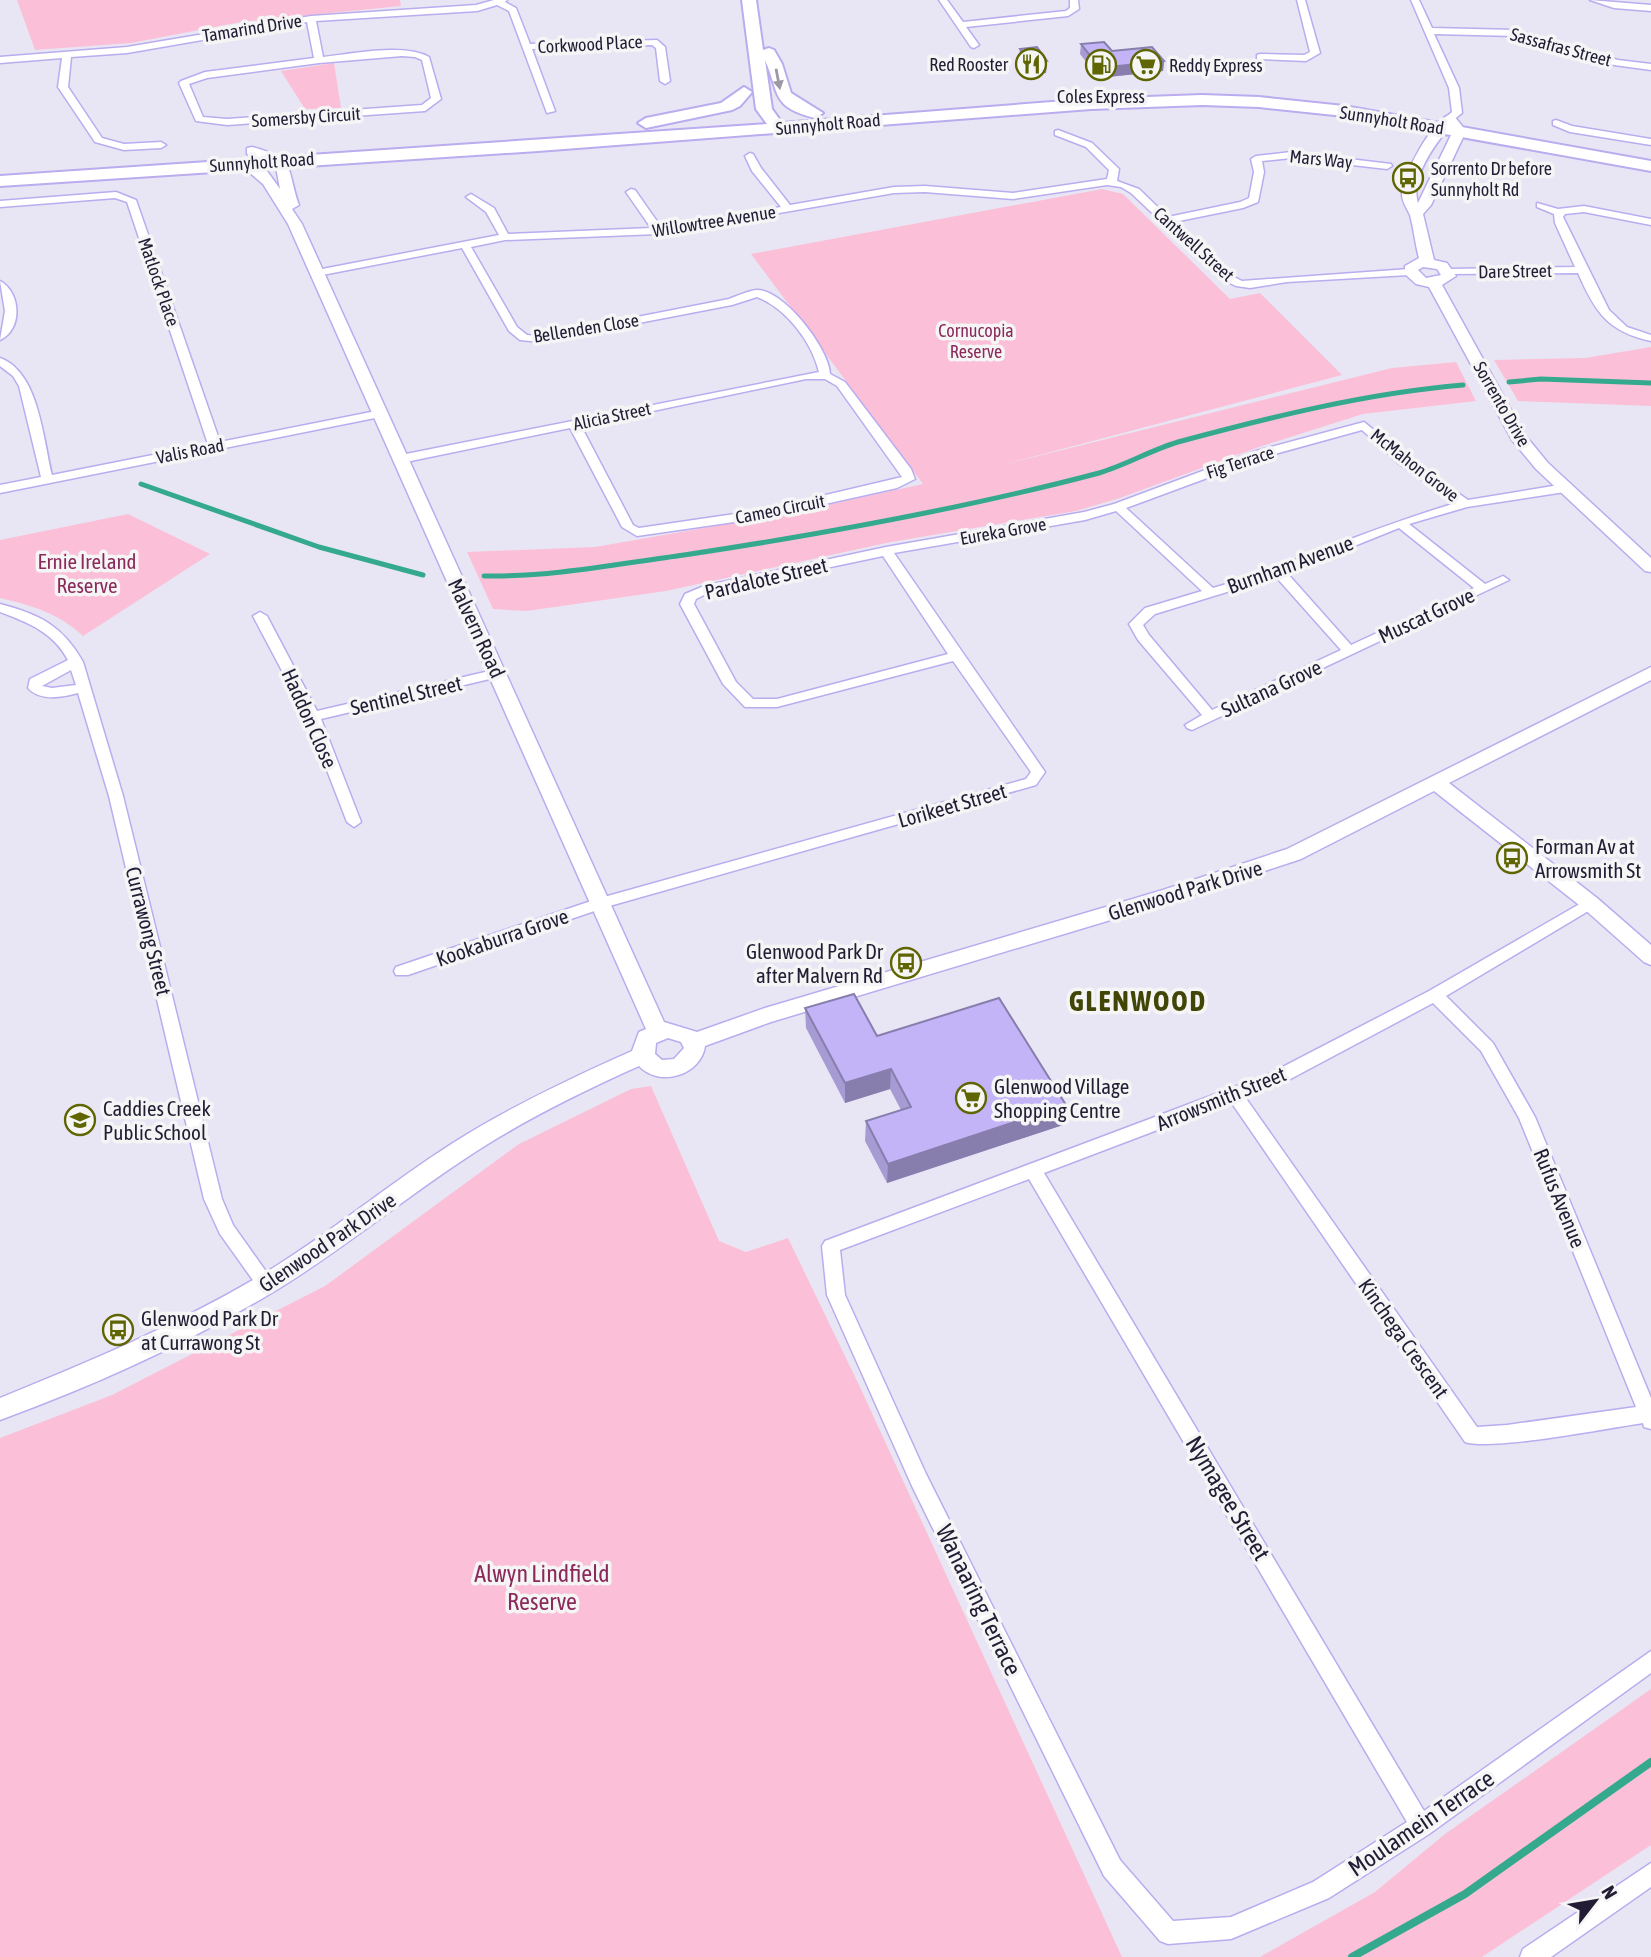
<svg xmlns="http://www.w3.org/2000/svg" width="1651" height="1957" font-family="'Asap Condensed',sans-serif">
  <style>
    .green { fill: #fbc0d7 }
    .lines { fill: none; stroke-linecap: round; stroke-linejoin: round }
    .stream-far1 { stroke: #35a98e; stroke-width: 5 }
    .stream { stroke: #35a98e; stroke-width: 8 }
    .minor-casing { stroke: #baacef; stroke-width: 3 }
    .tertiary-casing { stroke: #baacef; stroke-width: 3 }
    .primary-casing { stroke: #baacef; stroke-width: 4 }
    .minor { fill: #fff; fill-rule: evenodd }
    .tertiary { fill: #fff; fill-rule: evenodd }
    .primary { fill: #fff; fill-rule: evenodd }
    .wall { fill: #a79bd4 }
    .shaded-wall { fill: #887ead }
    .building { fill: #c2b4f7; stroke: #887ead; stroke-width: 2 }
    .oneway { fill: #9c99a4 }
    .labels { text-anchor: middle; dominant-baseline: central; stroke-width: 7; stroke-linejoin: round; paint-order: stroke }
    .far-street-label { font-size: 18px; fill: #221c35; stroke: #f5f5f5 }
    .far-poi-label { font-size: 18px; fill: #221c35; stroke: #f5f5f5; text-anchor: start }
    .far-park-label { font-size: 18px; fill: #8b2a5a; stroke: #f5f5f5 }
    .park-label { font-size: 21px; fill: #8b2a5a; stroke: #f5f5f5 }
    .street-label { font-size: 21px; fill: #221c35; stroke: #f5f5f5 }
    .poi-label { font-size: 21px; fill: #221c35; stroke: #f5f5f5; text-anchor: start }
    .near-street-label { font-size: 24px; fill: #221c35; stroke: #f5f5f5 }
    .near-park-label { font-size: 24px; fill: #8b2a5a; stroke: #f5f5f5 }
    .district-label { font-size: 28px; font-weight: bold; letter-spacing: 2px; fill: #414506; stroke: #f5f5f5 }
  </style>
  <rect width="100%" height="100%" fill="#e8e6f4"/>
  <g class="green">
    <path d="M17,0h383l1,6 -160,16 -110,21 -96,7z"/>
    <path d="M334,63l7,45 -36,1 -24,-38z"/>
    <path d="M1102,189l21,5 107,105 30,-6 82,82 -348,92 398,-99 64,-6 20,39 -113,13 -104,33 -139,51 -44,13 -185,31 -225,49 -139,20 -34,-2 -26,-57 128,-5 200,-35 128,-28 -172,-230z"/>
    <path d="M1651,347v59l-133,-5 -24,-41 91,-2z"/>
    <path d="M128,514l82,40 -127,82c-25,-23 -50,-30 -83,-38v-58z"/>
    <path d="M651,1086l68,155 27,11 42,-14 71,147 263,572h-1122v-519l112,-43 213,-109 194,-142 112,-55z"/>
    <path d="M1651,1689v156l-169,112h-222l115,-65 70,-58z"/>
  </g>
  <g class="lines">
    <g class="stream-far1">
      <path d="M1509,382l32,-3 110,4"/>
      <path d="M141,484l178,63 104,28"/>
      <path d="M484,576c67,1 133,-12 200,-21 139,-21 279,-46 415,-82 27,-8 52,-23 79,-31 93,-25 189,-49 285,-57"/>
    </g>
    <path class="stream" d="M1352,1957l113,-63 186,-132"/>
    <g class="minor-casing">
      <g id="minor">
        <path d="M494,0h13l-2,2 11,6 14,36 127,-4 8,7 5,34 -5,3 -5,-3 -4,-33 -4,-3 -120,4 23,62 -8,2 -38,-102 -12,-6 -20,6 -161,10 7,36c29,-3 81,-14 106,0l12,42 -16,12 -198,14 -31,-4 -17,-38 2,-2 24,-9 109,-14 -7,-36 -180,31 -56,4 -3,30 34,51 22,6 37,-2 5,3 -5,3 -37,2 -29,-8 -37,-55 4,-29 -62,5v-6l127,-10 184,-31 165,-11zM402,56l13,1 7,3 9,38 -9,7 -195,14 -24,-2 -14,-33 18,-6 112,-15z"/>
        <path d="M939,0h8l16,22 103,-11 4,-3v-8h8l1,9 -11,7 -102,11 13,18 -5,3 -3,-1z"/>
        <path d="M1297,0h8l15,53 -14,8 -49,-2v-4l3,-1 44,1 6,-3z"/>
        <path d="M1411,0h8l13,28 84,2 102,30 33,4v6l-37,-5 -99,-29 -81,-2 25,54 3,25 -10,8h-6v-4l6,-5 -3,-24z"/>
        <path d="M1590,0l61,5v6l-37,-3z"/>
        <path d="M1556,120l16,6 79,13v6l-81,-13 -17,-7v-4z"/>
        <path d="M1058,130l34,13 27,26 -2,12 22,8 29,28 72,-15 9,-4 5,-26 -3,-13 5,-3 35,-4 100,12 1,2 -5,3 -96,-11 -29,3 2,11 -6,30 -15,6 -69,14 56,53 12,6 167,-12 5,3 -5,3 -122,7 -37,6 -14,-2 -14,-7 -91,-86 -10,-6 -14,-2 -94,14 -88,-7 -31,1 -236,41 -153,6 -34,7 46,80 10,8 13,1 189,-37c8,-3 19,-8 27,-9 27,-2 74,60 74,84l15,8 66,87 4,10 -18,9 -135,30 -125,18 -15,-9 -52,-99 -169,35 -6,-4 6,-4 418,-83c-7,-30 -33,-64 -62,-75l-25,8 -192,37 -20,-2 -11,-9 -47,-83 -145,28 -5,-3 5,-3 182,-35 -13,-23 -20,-15 5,-3 23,14 14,26 143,-6 -25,-36 5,-3 4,1 26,37 120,-20 -29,-36 -7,-15 5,-3 3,1 8,14 29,37 104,-18 31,-1 88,7 94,-14 2,-9 -23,-23 -31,-12v-4zM806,379h19l12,7 65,91 -140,33 -123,18 -6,-3 -52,-99z"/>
        <path d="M116,192l20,8 84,242 161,-32 6,4 -2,2 -385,77v-8l41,-8 -22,-91 -6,-10 -13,-10v-8c39,14 43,81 52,117l156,-31 -81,-242 -12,-4 -115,9v-6z"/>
        <path d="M1537,203l21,6 26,-3 67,13v6l-67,-13 -19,2 -2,3 46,93 18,17 24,8v6c-43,-9 -56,-29 -73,-68l-133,1 -1,-2 5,-3 126,-2 -20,-44 -1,-9 -17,-7z"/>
        <path d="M0,281c21,11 23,49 0,59l5,-29z"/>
        <path d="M1364,422l42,35 62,43 97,-16 6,4 -6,4 -98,15 -58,17 76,60 18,-8 6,4 -317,150 -5,-2 -2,-3 17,-10 -64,-75 -9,-16 16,-16 57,-17 -86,-80 -31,9 -191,33 151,219 -9,13 -430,122 -198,68h-12l-2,-4 2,-4 201,-68 429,-120 5,-7 -78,-111 -176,46h-32l-22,-23 -43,-80 5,-10 19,-8 182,-39 198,-35 30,-8 142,-53zM1362,430l36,33 58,40c-83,24 -160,60 -243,85l-87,-80 138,-51zM1399,528l75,60 -123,57 -64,-72zM883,556l65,98 -171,45h-24l-17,-17 -42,-78 2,-5 12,-6zM1276,577l65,73 -129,60 -63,-75 -6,-10 12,-11z"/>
        <path d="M0,604c39,10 63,22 83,58l40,134 99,403 11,26 39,55 3,5 -3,5 -6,3 -6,-3 -40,-56 -16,-35 -95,-403 -31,-103c-16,4 -37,9 -50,-5l2,-9 38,-19c-15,-28 -39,-37 -68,-48zM71,670l5,15 -24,3 -10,-2z"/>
        <path d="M260,612l7,4 50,95 181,-42 7,4 -7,4 -177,42 40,103 -7,5 -7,-5 -41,-106 -53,-100z"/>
        <path d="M1590,898l8,5 -3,4 -149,89 47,47 42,74 116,281v31l-7,-2 -1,-4c-34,5 -152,28 -178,19l-234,-340 -187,71 380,638 227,-160v22l-222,161 -100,64 -98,41 -63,5 -8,-3 -56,-65 -192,-390 -85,-191 -5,-49 3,-5 444,-167 160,-83zM1433,1003l48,48 38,67 117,289 -129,18 -30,2 -232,-330 36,-13zM1029,1179l378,643 -94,60 -82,35 -58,4 -53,-61 -194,-386 -81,-179 -5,-45z"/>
        <path d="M1651,1863v24l-100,70h-31l3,-8z"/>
      </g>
    </g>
    <g class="tertiary-casing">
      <g id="tertiary">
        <path d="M1449,115l5,1 12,15 -35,74 -8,9 11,46 13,3 9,13 -14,9 83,150 23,28 103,95v14l-6,-1 -109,-102 -24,-29 -83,-153 -13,-3 -11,-10v-8l14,-8c-4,-14 -5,-29 -9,-43 -3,-7 -8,-13 -8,-21 0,-18 30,-73 47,-79zM1449,127l4,4 -35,72c-8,-25 16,-57 31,-76zM1423,267l14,2 4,6 -15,3 -8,-8z"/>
        <path d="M252,147c45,12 34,21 47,58l-7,4 10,15 362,798 33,10 68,-24 398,-118 124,-41 364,-182v13l-202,103 148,115 54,47v20l-7,-3 -61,-54 -149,-117 -133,68 -124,41 -406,122 -66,24c-4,29 -45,42 -66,20 -60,27 -119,56 -173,92 -64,42 -123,91 -188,131 -87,53 -182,96 -278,131v-22c89,-36 177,-73 260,-122 67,-40 127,-91 193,-133 57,-36 118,-65 179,-92l7,-19 7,-3 -358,-805 -25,-40 -25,-21 7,-4 22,12 13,18 -4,-22 -29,-13v-6zM668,1038l13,4 3,6 -10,11 -12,1 -7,-6 1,-11z"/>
      </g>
    </g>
    <g class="primary-casing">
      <g id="primary">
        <path d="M742,0h14l7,50 6,-2 5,2 8,14 9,29 32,20 -8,5c-44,-11 -35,-24 -50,-58l7,49 10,14 309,-24 111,-4 57,2 85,9 307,55v10l-307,-55 -85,-9 -57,-2 -111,4 -553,42 -538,35v-10l767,-52 -11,-15z"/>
        <path d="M744,87l8,5 -12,14 -8,4 -86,18 -8,-5 8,-5 75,-15z"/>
      </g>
    </g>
    <use href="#minor" class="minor"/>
    <use href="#tertiary" class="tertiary"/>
    <use href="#primary" class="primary"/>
  </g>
  <g class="wall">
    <path d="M1081,44l83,17 -1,10 -64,7 -19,-24z"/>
    <path d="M1020,49l27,12 -1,12 -17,2 -10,-14z"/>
    <path d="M805,1008l72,28 189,69 -3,20 -176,58 -22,-42 1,-20 35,-11 -11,-21 -45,14 -39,-75z"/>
  </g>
  <g class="shaded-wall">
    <path d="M1047,61l-1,12 -17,2 1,-12z"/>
    <path d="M1164,61l-1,10 -64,7 1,-10z"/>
    <path d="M891,1069l-1,20 -45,14v-20z"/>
    <path d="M1066,1105l-3,20 -176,58 1,-19z"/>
  </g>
  <g class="building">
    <path d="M1104,42l8,9 40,-4 12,14 -64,7 -19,-24z"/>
    <path d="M1037,47l10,14 -17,2 -10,-14z"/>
    <path d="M854,994l23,42 122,-38 67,107 -178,59 -22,-43 45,-14 -20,-38 -46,14 -40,-75z"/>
  </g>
  <defs><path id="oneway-solid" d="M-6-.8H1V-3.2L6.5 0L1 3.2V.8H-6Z" transform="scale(1.75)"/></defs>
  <use class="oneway" href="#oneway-solid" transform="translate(778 79) rotate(79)"/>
  <defs>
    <g id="restaurant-ring" transform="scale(1.575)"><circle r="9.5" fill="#f5f5f5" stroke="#5f6501" stroke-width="1.5"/><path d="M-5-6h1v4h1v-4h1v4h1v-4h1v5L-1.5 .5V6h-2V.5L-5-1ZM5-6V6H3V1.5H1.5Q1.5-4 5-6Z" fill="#5f6501"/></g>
    <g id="fuel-ring" transform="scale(1.575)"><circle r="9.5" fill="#f5f5f5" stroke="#5f6501" stroke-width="1.5"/><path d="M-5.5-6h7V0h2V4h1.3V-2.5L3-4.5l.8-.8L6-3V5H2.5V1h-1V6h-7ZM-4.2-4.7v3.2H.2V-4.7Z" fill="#5f6501"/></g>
    <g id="supermarket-ring" transform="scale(1.575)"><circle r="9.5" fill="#f5f5f5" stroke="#5f6501" stroke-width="1.5"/><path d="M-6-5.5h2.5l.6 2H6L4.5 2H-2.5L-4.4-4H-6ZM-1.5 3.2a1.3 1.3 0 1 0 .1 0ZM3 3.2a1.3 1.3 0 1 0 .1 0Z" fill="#5f6501"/></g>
    <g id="bus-ring" transform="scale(1.575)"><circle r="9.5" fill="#f5f5f5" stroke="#5f6501" stroke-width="1.5"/><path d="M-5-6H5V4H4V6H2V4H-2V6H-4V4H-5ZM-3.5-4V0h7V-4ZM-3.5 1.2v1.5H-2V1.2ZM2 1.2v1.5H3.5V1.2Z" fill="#5f6501"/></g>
    <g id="school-ring" transform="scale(1.575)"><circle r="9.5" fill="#f5f5f5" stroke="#5f6501" stroke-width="1.5"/><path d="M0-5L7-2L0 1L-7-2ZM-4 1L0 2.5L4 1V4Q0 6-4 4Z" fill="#5f6501"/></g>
  </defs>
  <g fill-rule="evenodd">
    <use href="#restaurant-ring" x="1031" y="64"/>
    <use href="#fuel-ring" x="1101" y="65"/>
    <use href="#supermarket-ring" x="1146" y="65"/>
    <use href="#bus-ring" x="1408" y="178"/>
    <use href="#bus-ring" x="1512" y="858"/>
    <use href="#bus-ring" x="906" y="963"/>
    <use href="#supermarket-ring" x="971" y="1098"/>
    <use href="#school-ring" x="80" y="1120"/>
    <use href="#bus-ring" x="118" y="1330"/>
  </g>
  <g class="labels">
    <g class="far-street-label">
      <text transform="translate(252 28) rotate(-9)">Tamarind Drive</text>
      <text transform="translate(590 44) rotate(-3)">Corkwood Place</text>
      <text transform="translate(1561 47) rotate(15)">Sassafras Street</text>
      <text transform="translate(306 117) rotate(-4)">Somersby Circuit</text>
      <text transform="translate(1392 120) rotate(9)">Sunnyholt Road</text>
      <text transform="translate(828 124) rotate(-5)">Sunnyholt Road</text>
      <text transform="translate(1321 159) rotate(6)">Mars Way</text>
      <text transform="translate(262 162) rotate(-4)">Sunnyholt Road</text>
      <text transform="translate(714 221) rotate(-9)">Willowtree Avenue</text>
      <text transform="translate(1194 244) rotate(42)">Cantwell Street</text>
      <text transform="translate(1515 271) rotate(-1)">Dare Street</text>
      <text transform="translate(159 282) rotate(71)">Matlock Place</text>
      <text transform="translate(586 328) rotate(-9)">Bellenden Close</text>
      <text transform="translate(1502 404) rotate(60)">Sorrento Drive</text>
      <text transform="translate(612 416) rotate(-12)">Alicia Street</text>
      <text transform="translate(190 451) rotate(-11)">Valis Road</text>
      <text transform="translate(1240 462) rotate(-18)">Fig Terrace</text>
      <text transform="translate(1415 465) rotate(38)">McMahon Grove</text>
      <text transform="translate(780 509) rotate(-11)">Cameo Circuit</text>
      <text transform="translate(1003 531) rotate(-10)">Eureka Grove</text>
    </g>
    <g class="far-poi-label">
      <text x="1008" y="64" text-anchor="end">Red Rooster</text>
      <text x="1169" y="65">Reddy Express</text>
      <text x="1101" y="96" text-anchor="middle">Coles Express</text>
      <text x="1431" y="168">Sorrento Dr before<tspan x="1431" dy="21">Sunnyholt Rd</tspan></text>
    </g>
    <g class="far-park-label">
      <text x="976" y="330">Cornucopia<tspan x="976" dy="21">Reserve</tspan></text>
    </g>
    <g class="park-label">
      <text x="87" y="561">Ernie Ireland<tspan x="87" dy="24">Reserve</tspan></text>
    </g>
    <g class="street-label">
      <text transform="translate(1290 564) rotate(-20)">Burnham Avenue</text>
      <text transform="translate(766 578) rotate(-13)">Pardalote Street</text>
      <text transform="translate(1426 615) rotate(-25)">Muscat Grove</text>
      <text transform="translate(477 628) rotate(65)">Malvern Road</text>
      <text transform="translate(1271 688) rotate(-25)">Sultana Grove</text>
      <text transform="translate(406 695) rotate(-13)">Sentinel Street</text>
      <text transform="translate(310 718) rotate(66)">Haddon Close</text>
      <text transform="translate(952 805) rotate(-16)">Lorikeet Street</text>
      <text transform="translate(1185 890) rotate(-17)">Glenwood Park Drive</text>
      <text transform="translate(149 931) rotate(76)">Currawong Street</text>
      <text transform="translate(502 937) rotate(-19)">Kookaburra Grove</text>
      <text transform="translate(1221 1098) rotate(-22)">Arrowsmith Street</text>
      <text transform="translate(1560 1198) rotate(68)">Rufus Avenue</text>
      <text transform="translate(327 1242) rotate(-34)">Glenwood Park Drive</text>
      <text transform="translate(1404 1338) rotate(55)">Kinchega Crescent</text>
    </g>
    <g class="poi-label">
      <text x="1535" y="846">Forman Av at<tspan x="1535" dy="24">Arrowsmith St</tspan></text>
      <text x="883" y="951" text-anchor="end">Glenwood Park Dr<tspan x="883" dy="24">after Malvern Rd</tspan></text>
      <text x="994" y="1086">Glenwood Village<tspan x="994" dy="24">Shopping Centre</tspan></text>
      <text x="103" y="1108">Caddies Creek<tspan x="103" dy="24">Public School</tspan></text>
      <text x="141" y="1318">Glenwood Park Dr<tspan x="141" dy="24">at Currawong St</tspan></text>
    </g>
    <g class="near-street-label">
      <text transform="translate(1228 1498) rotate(59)">Nymagee Street</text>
      <text transform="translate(979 1600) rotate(64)">Wanaaring Terrace</text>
      <text transform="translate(1421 1823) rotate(-34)">Moulamein Terrace</text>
    </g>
    <g class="near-park-label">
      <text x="542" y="1573">Alwyn Lindfield<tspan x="542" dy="28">Reserve</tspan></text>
    </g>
    <g class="district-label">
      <text x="1138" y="1001">GLENWOOD</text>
    </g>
  </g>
  <g transform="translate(1595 1901) rotate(59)" stroke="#f5f5f5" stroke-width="5" paint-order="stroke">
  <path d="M0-5L12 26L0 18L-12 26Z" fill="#221c35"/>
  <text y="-10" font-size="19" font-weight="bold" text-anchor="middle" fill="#221c35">N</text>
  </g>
</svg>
